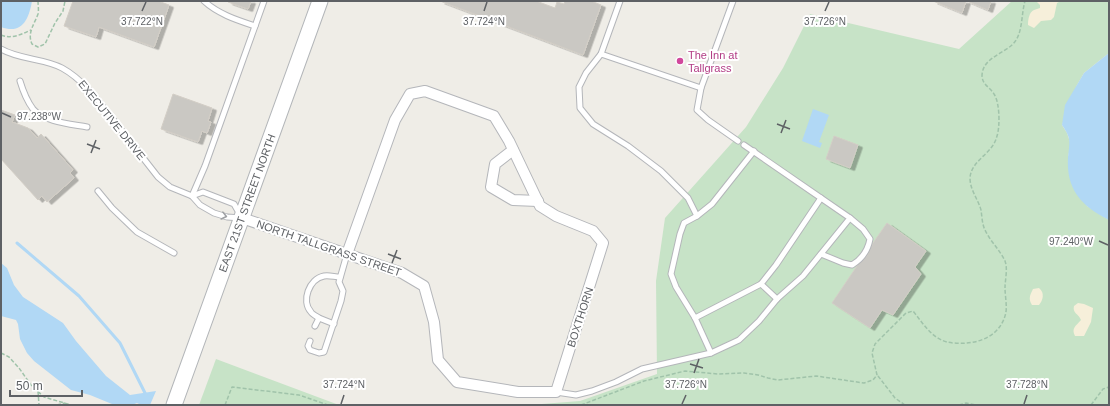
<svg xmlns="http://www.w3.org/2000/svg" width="1110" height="406" font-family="Helvetica,sans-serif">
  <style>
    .green { fill: #c7e3c7 }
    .sand { fill: #f6efda }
    .water { fill: #b1d8f5 }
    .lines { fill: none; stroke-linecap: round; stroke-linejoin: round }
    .stream { stroke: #b1d8f5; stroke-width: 3 }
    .building { fill: #cac8c3; stroke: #d3cec6; filter: url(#shadow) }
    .service-casing { stroke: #b4b6ba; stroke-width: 7 }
    .minor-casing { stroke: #b4b6ba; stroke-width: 12 }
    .secondary-casing { stroke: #b3b6b9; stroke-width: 17 }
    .path { stroke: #a0c3aa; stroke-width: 1.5; stroke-dasharray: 4 2; stroke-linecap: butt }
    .service { stroke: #fff; stroke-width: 5 }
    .minor { stroke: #fff; stroke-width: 10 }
    .secondary { stroke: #fff; stroke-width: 15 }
    .oneway { stroke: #9ea0a3 }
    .ticks { fill: none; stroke: #5e6165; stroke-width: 1.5 }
    .hotel-dot { fill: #d1479c; stroke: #fff; stroke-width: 1.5 }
    .labels { text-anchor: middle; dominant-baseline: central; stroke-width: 4; stroke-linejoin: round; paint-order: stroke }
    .hotel-label { font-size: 11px; fill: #b23c85; stroke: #fff; text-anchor: start }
    .street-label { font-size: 11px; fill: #5e6165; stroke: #fff }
    .ticks-label { font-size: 10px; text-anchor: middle; fill: #5e6165; stroke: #fff; stroke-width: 4; stroke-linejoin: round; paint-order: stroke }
  </style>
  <defs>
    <filter id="shadow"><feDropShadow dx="4.5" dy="2.5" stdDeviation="0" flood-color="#0004"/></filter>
  </defs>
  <rect width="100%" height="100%" fill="#efede7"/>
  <g class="green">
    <path d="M1012,1h97v52l-25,20 -7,12 -15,40 5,8 4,12 -3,11 19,50 22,14v185h-580l51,-4 77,-27 -1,-93 9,-63 81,-91 37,-59 27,-54 149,35z"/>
    <path d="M216,359l123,46h-140z"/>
  </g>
  <g class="sand">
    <path d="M1036,1h25l-4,2 -3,14 -3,3 -10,1 -7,7 -6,-3c0,-5 1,-13 6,-15 2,-1 4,-1 6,-2v-3z"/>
    <path d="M1039,288c6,5 4,12 0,17h-7c-4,-6 -2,-10 1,-16z"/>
    <path d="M1078,303l6,1 9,4 -2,14 -7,14h-9c-4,-8 1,-10 6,-16 -2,-6 -9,-7 -7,-14z"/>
  </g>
  <g class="water">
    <path d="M1,1h31c-3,18 -10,34 -31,26z"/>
    <path d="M1109,53v167c-28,-14 -43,-31 -41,-63 2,-16 3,-19 -6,-32l3,-20 19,-32z"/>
    <path d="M813,109l16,6 -10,27 3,1 -2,5 -18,-7z"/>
    <path d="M1,263l6,5 7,17 9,12 40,26 13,18 30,35 24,19 26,-4 -6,14h-9l-4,-2 -5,2 -20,-1 -22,-9 -19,-5 -37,-29 -7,-8 -7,-14 -2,-15 -2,-4 -15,-4z"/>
  </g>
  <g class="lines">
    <path class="stream" d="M17,243l62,53 41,47 26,52"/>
  </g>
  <g class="building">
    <path d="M73,1h85l11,4 -15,42 -55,-20 -3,10 -32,-11z"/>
    <path d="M228,1h23l-3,8 -20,-7z"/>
    <path d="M440,1h96l19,7 2,-6 7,2 1,-3h26l10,4 -18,50z"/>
    <path d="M933,1h33l-4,12z"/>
    <path d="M967,1h24l-3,9z"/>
    <path d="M173,94l39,14 -4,13 3,1 -4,11 -5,-2 -4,11 -37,-13z"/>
    <path d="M1,110l14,5 -3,7 16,6 9,10 4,-4 32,36 -3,3 4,5 -27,24 -5,-6 -4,4 -37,-41z"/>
    <path d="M834,136l24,9 -8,23 -24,-9z"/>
    <path d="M887,223l39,28 -11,16 6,7 -28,41 -11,-5 -12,18 -38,-25 25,-37 10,-10 6,-13z"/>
  </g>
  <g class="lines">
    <g class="service-casing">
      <g id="service">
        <path d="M204,1c14,13 33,19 51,25"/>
        <path d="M620,1l-19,53 -15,19 -7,14 1,21 13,16 35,22 33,25 27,27 9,18"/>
        <path d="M733,1l-32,87 -4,22 11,10 30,21"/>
        <path d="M1,49c19,11 42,9 61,19 22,12 38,35 53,54 14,18 29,37 43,55l12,10 22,9 8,9 14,8 13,4 15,1 -8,-14 -31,-12 -11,4"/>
        <path d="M601,54l100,34"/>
        <path d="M20,81c3,10 7,20 13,28 11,13 38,15 54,18"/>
        <path d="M98,191l14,17 25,24 37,21"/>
        <path d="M192,196l13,-30 59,-165"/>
        <path d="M821,254l22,9 9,2c10,-6 16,-15 18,-26l-7,-10 -13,-11"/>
        <path d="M777,299l-16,-15 15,-19 45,-67"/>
        <path d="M319,318c-3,-2 -7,-4 -8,-6 -10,-11 -2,-33 13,-36 5,-1 11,1 16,1"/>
        <path d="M695,318l66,-34"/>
        <path d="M315,326l4,-8 15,6"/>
        <path d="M310,341l-2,5 2,4 9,3 5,-1 17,-51 2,-10 -4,-9 8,-28"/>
        <path d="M711,353l-16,-35 -19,-31 -5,-13 9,-40 4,-11 13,-7 15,-12 42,-53"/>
        <path d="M556,392l20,3 16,-4 24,-9 26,-13 69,-16 28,-13 20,-19 18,-22 26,-23 47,-58 -106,-73"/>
      </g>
    </g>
    <g class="minor-casing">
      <g id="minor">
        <path d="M513,150l-18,14 -4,23 22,13 25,1"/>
        <path d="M242,218l160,55 22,13 10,36 4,38 19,22 61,10h38l47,-149 -10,-12 -37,-15 -16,-10 -31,-65 -15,-25 -69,-25 -15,3 -15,26 -48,134"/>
      </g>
    </g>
    <g class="secondary-casing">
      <path id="secondary" d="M174,405l146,-404"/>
    </g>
    <g class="path">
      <path d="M38,1c0,4 1,9 0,13 -4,11 -11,19 -6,30l6,3 7,-3 10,-21 8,-12 2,-10"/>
      <path d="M1,35c11,4 19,0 30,-5"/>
      <path d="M1,353l8,4 10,11 12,17 13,12 27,8"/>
      <path d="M878,376l17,22 10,7"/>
      <path d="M38,391l1,14"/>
      <path d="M57,405l8,-2"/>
      <path d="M225,405l7,-18 67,8 29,10"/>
      <path d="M581,405l63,-24 41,-10 33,3 26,-1 14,2 10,3 10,2 38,-4 48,7 9,-3 4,-5 -5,-22 3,-9 31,-31 7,-2c12,15 21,31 41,32 23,2 47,-6 52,-31 1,-7 -1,-17 -1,-24 0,-8 3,-19 0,-27 -5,-11 -15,-20 -20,-31 -3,-6 -3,-14 -4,-20 -3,-11 -11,-20 -11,-32 1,-18 23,-24 27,-42 3,-9 3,-33 -3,-42 -4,-7 -12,-9 -12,-19 1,-17 21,-21 31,-31 10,-10 8,-29 12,-43"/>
      <path d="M959,405l7,-2 10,2"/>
      <path d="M1091,405l12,-16 6,-2"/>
    </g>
    <use href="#service" class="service"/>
    <use href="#minor" class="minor"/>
    <use href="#secondary" class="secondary"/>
  </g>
  <defs><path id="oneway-chevron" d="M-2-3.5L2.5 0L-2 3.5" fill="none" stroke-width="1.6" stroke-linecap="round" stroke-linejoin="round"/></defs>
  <use class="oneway" href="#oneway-chevron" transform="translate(224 216) rotate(14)"/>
  <path class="ticks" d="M142,11l4,-9M484,11l3,-9M825,11l4,-9M2,113l9,4M777,124l13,5M781,133l5,-13M87,144l13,5M91,153l5,-13M1099,241l9,4M388,254l13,5M392,263l5,-13M690,364l13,4M694,373l5,-14M341,404l3,-9M682,404l4,-9M1024,404l3,-9"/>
  <circle class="hotel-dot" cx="680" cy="61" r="4"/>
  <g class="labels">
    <g class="hotel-label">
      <text x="688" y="55">The Inn at<tspan x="688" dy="13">Tallgrass</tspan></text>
    </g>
    <g class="street-label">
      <text transform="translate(112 120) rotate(51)">EXECUTIVE DRIVE</text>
      <text transform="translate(247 203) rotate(-70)">EAST 21ST STREET NORTH</text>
      <text transform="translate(329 248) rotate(19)">NORTH TALLGRASS STREET</text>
      <text transform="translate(580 317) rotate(-72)">BOXTHORN</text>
    </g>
  </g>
  <g class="ticks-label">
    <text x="142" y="25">37.722°N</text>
    <text x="484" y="25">37.724°N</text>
    <text x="825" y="25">37.726°N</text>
    <text x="39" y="120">97.238°W</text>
    <text x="1071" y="245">97.240°W</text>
    <text x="344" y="388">37.724°N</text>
    <text x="686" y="388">37.726°N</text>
    <text x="1027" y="388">37.728°N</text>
  </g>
  <rect width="1110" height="406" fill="none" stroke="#5e6165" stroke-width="4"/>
  <path d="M10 390v6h72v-6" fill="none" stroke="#5e6165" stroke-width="2"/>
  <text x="16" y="390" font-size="12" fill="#5e6165" stroke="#ffffff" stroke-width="3" paint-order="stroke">50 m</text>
</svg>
